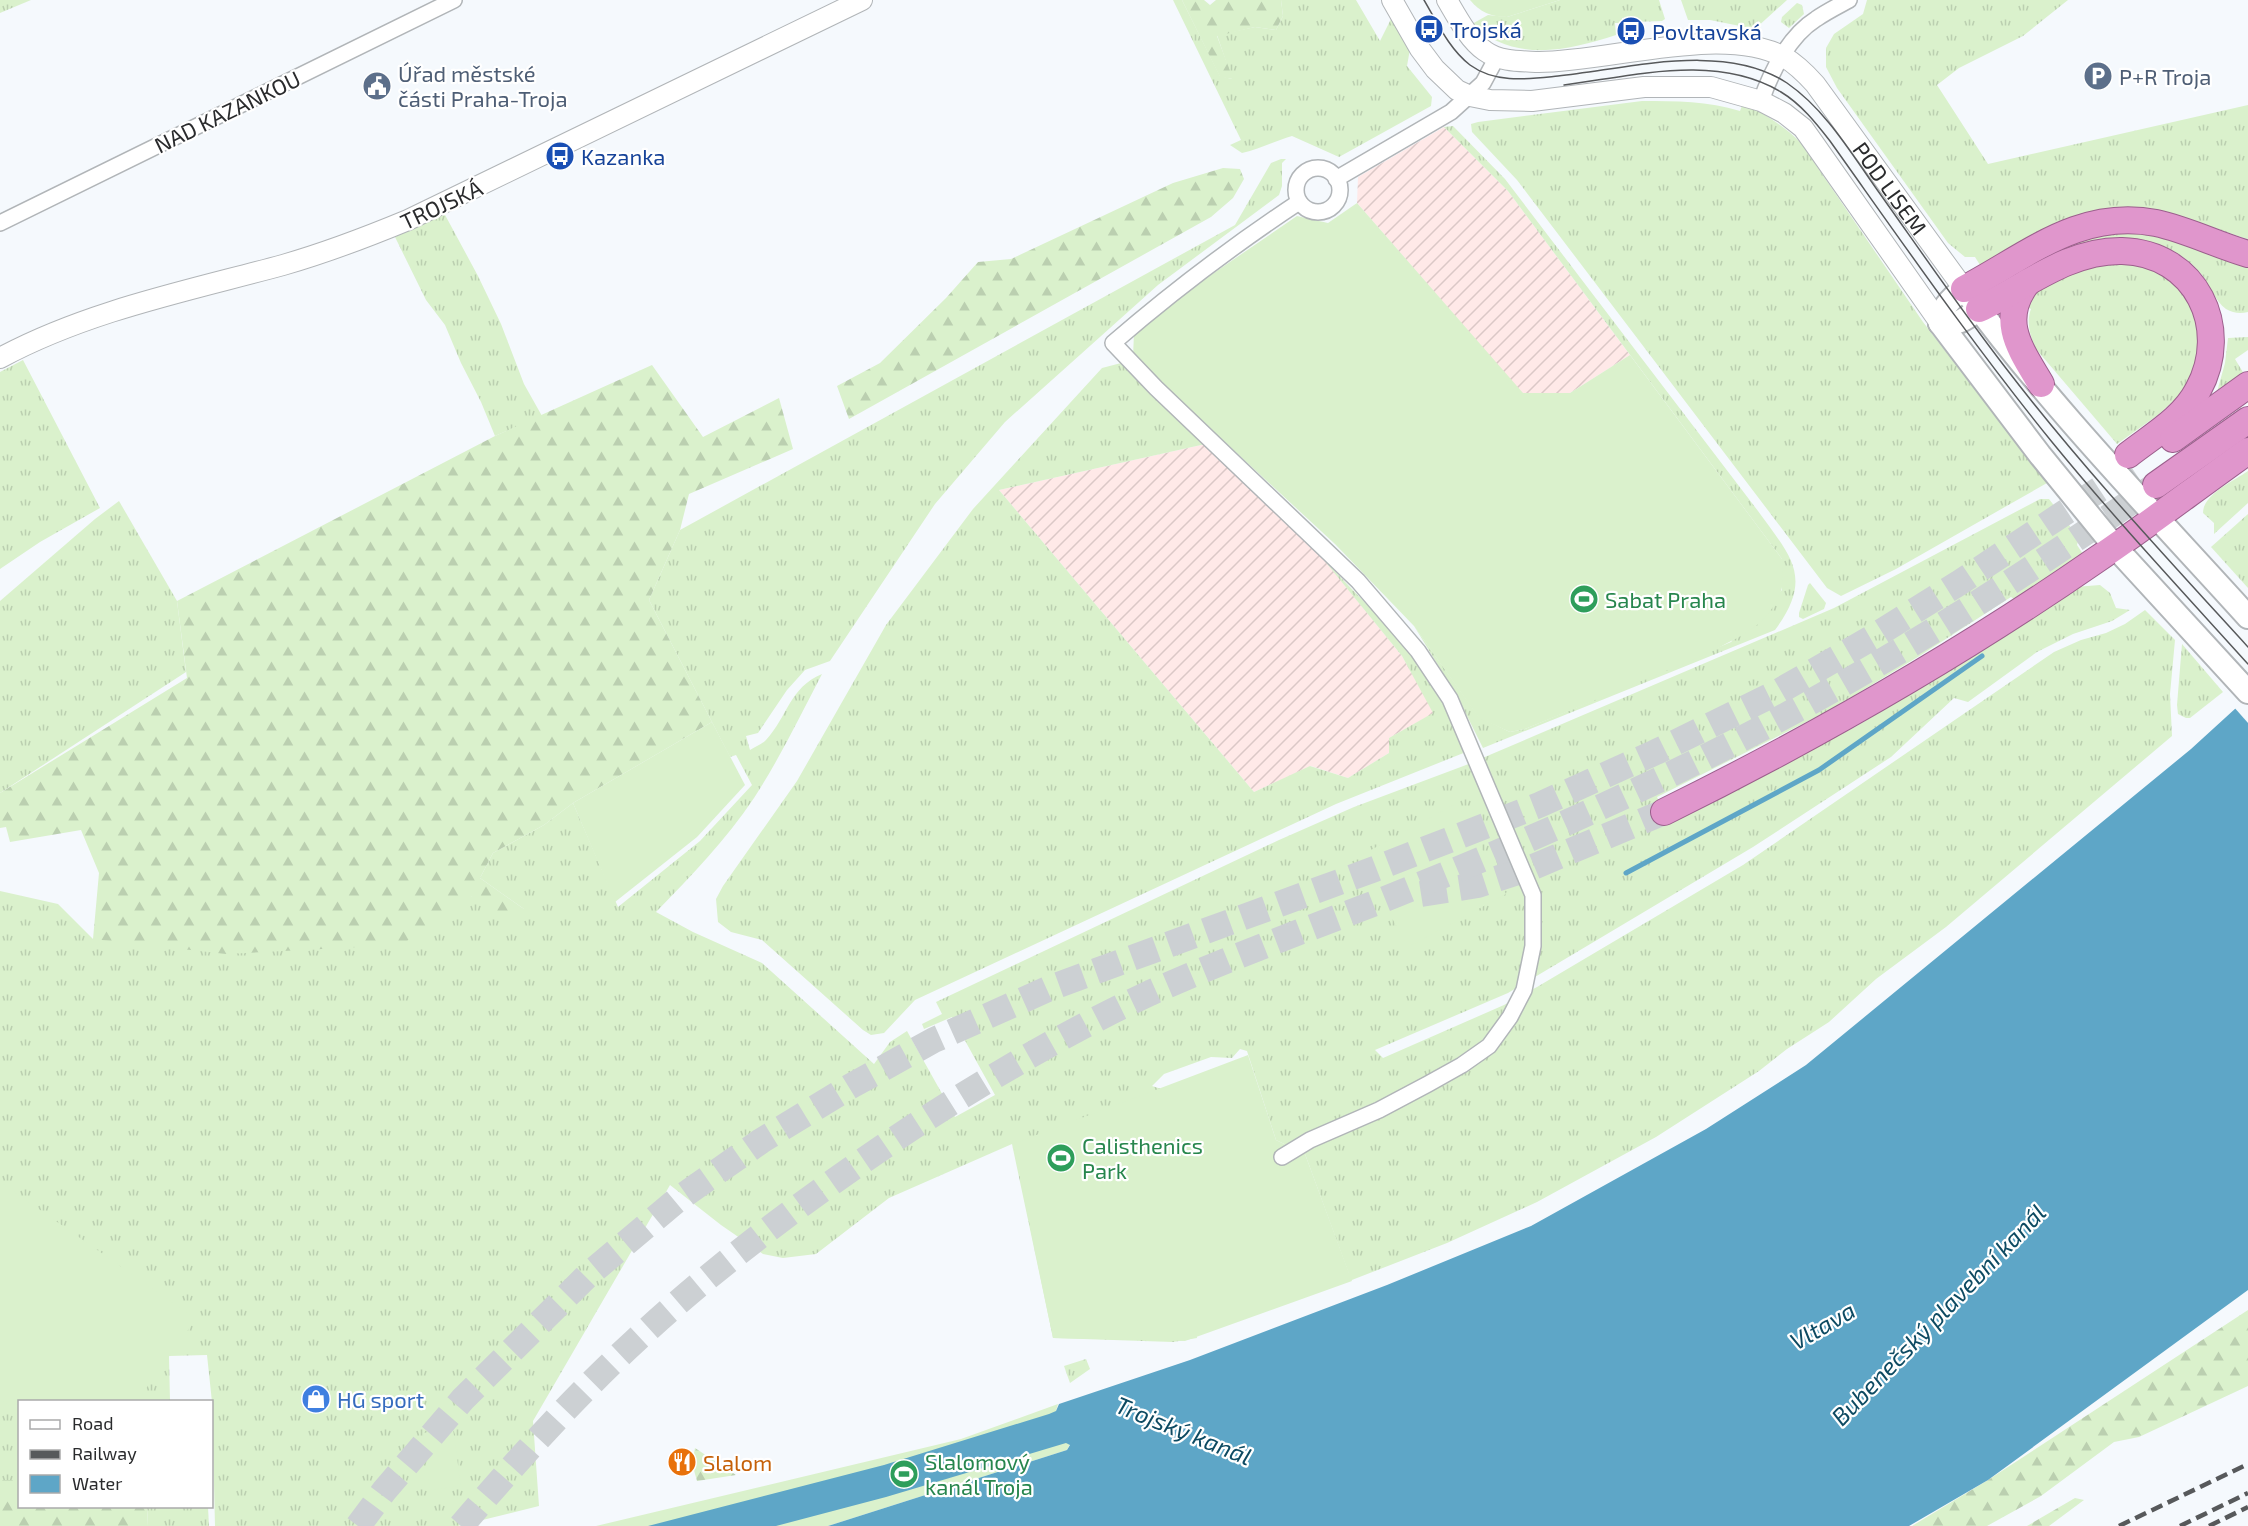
<svg xmlns="http://www.w3.org/2000/svg" width="2248" height="1526" font-family="'Exo 2',sans-serif">
  <style>
    .industrial { fill: url(#industrial-furrows) }
    .grass { fill: url(#grass-tufts) }
    .forest { fill: url(#forest-firs) }
    .garden { fill: #daf1cc }
    .water { fill: #5ea6c7 }
    .pier { fill: #f5f9fd }
    .lines { fill: none; stroke-linecap: round; stroke-linejoin: round }
    .stream { stroke: #5ea6c7; stroke-width: 5 }
    .trunk-tunnel { stroke: #ccd0d3; stroke-width: 26; stroke-dasharray: 26 13; stroke-linecap: butt }
    .minor-casing { stroke: #b1b5b8; stroke-width: 18 }
    .tertiary-casing { stroke: #b1b5b8; stroke-width: 22 }
    .secondary-casing { stroke: #b1b5b8; stroke-width: 26 }
    .trunk-casing { stroke: #9b5f8c; stroke-width: 28 }
    .minor { stroke: #fff; stroke-width: 15 }
    .tertiary { stroke: #fff; stroke-width: 20 }
    .secondary { stroke: #fff; stroke-width: 22 }
    .trunk { stroke: #e096cc; stroke-width: 26 }
    .tram { stroke: #57595b; stroke-width: 1.5 }
    .rail { stroke: #57595b; stroke-width: 4.5; stroke-dasharray: 12 6; stroke-linecap: butt }
    .labels { text-anchor: middle; dominant-baseline: central; stroke-width: 4.5; stroke-linejoin: round; paint-order: stroke }
    .transit-label { font-size: 22px; fill: #164399; stroke: #fff; text-anchor: start }
    .service-label { font-size: 22px; fill: #4e5e75; stroke: #fff; text-anchor: start }
    .street-label { font-size: 22px; fill: #2a2b2d; stroke: #fff }
    .leisure-label { font-size: 22px; fill: #27864d; stroke: #fff; text-anchor: start }
    .shop-label { font-size: 22px; fill: #366cbe; stroke: #fff; text-anchor: start }
    .food-label { font-size: 22px; fill: #c56008; stroke: #fff; text-anchor: start }
    .water-label { font-size: 24px; font-style: italic; fill: #0d4a62; stroke: #fff }
  </style>
  <defs>
    <pattern id="industrial-furrows" width="10" height="10" patternUnits="userSpaceOnUse" patternTransform="scale(1.5)"><rect width="10" height="10" fill="#ffe9e8"/><path d="M-1 1l2-2M0 10L10 0M9 11l2-2" fill="none" stroke="#dbc8c7"/></pattern>
    <pattern id="grass-tufts" width="24" height="20" patternUnits="userSpaceOnUse" patternTransform="scale(1.5)"><rect width="24" height="20" fill="#daf1cc"/><path d="M3 7l-1-3M5 7V3M7 7l1-3M15 17l-1-3M17 17v-4M19 17l1-3" fill="none" stroke="#bbcfb0"/></pattern>
    <pattern id="forest-firs" width="22" height="20" patternUnits="userSpaceOnUse" patternTransform="scale(1.5)"><rect width="22" height="20" fill="#daf1cc"/><path d="M5 1l3.5 6h-7zM16 11l3.5 6h-7z" fill="#bbcfb0"/></pattern>
  </defs>
  <rect width="100%" height="100%" fill="#f5f9fd"/>
  <g class="industrial">
    <path d="M1444,127l64,64 122,164 -60,38 -47,1 -166,-191 1,-26z"/>
    <path d="M1210,443l98,97 94,116 32,57 -45,25v15l-41,25 -37,-12 -57,26 -255,-302z"/>
  </g>
  <g class="grass">
    <path d="M0,0h31l-31,13z"/>
    <path d="M1173,0h9l38,76 12,3 -15,-44 38,-8 21,3 7,-14 -2,-16h75l24,41 12,-24 18,32 -3,17 25,31 -1,9 -92,51 -47,-21c-17,5 -32,13 -50,17l-12,-8 11,-5z"/>
    <path d="M1560,0h99l6,19 -3,2 -28,1 -1,-5 -11,1v5h-7l1,12c-49,16 -102,28 -144,-11l16,-9 19,2z"/>
    <path d="M1681,0h106l-32,29 -45,-9h-22z"/>
    <path d="M1867,0h201l-45,36 -64,32 -22,17 51,79 260,-59v134c-42,-13 -89,-34 -134,-31 -24,1 -49,11 -70,21 -20,10 -36,24 -55,34l-9,2 -5,-8h-10l-17,-14 -111,-155 -11,-21v-19l8,-14 29,-20z"/>
    <path d="M1797,3l5,2 2,9 -15,14 -8,-6 1,-5z"/>
    <path d="M1642,101c34,0 66,0 98,10l3,-8c22,11 41,23 58,40l122,179 124,161 -151,86 -55,27 -14,-8 -310,-408 -45,-48 -1,-8 7,-2z"/>
    <path d="M1453,126l52,53 253,332c33,46 56,66 17,119l-292,118 -26,-52 -43,-70 65,91 31,15 15,-3 206,-87 51,-52v-31l-274,-368 -64,-64z"/>
    <path d="M1281,159h5l-4,4v23l-3,9 -121,90 -153,137 -70,82 -105,157 -25,9 -18,20 -29,43 -12,3 4,14c5,-3 12,-6 16,-10 22,-24 23,-52 56,-66 -22,42 -42,84 -68,124 -28,42 -63,78 -98,114l37,20 69,31 112,101 16,-22 17,-11 48,86 40,-22 -43,-78 -28,12 -2,-5 20,-10 -6,-12 343,-162 75,-33 112,-42 368,-157 206,-109h9l30,39 -2,7 6,9 -68,46 -4,-3 -90,58 -91,55 -173,87 12,25 188,-96 125,-76 3,-5 90,-58 25,-2 10,8 6,15 14,2 -18,11 -39,13 -36,18 -69,50 -14,-4 -63,59 -138,90 -245,146 -133,57 8,8 121,-53 33,-18 206,-122 311,-213 27,-12 25,-7 19,-9 20,-14 30,30 -5,54 2,42 -226,191 -70,52 -47,43 -42,27 -28,22 -103,66 -119,65 -90,41 -108,42 10,-11 -44,-120 -29,-14 -29,-89 -7,-2 -8,9 -21,-1 -47,17 -12,12 16,5 29,247 -24,4 -120,-4 -41,-194 -123,54 -73,56 -33,4 -20,-4 -42,-29 -51,-40 -137,236 6,85 -81,20h-243l-3,-124 -5,-47 -38,1 1,45 -150,1 -1,78h-19v-589l58,13 35,35 378,-43 53,13 -44,-31 13,-25 51,-28 29,-22 45,104 82,-66 52,-56 -16,-30 -6,2 -81,-157 31,-70 555,-305 36,-62z"/>
    <path d="M444,213l34,63 23,48 23,60 18,32 -47,20 -14,-34 -20,-39 -16,-38 -19,-25 -31,-63z"/>
    <path d="M2107,231l44,3 97,30v48c-8,2 -15,1 -22,-3 -11,-8 -16,-24 -24,-34 -27,-34 -73,-43 -113,-33 -34,8 -64,31 -94,49l-4,-6 62,-36z"/>
    <path d="M2099,263l52,1 35,28 16,32 -4,32 -9,24 -9,15 -22,20 -41,29 -81,-95c-6,-13 -10,-27 -5,-40l-6,-3 18,-23z"/>
    <path d="M2248,337v13l-13,9 9,15 -27,18 8,-29 3,-25z"/>
    <path d="M23,360l77,148 -60,34 -40,27v-197z"/>
    <path d="M1125,362l85,81 -211,47 255,302 56,-26 38,12 41,-25v-15l44,-25 -31,-57 -79,-97 78,81 44,67 21,45 -130,52 -421,196 -31,33 -13,2 -8,-5 -101,-90 -31,-8 -13,-10 -2,-23 7,-13 74,-105 89,-156 87,-116 129,-141z"/>
    <path d="M2248,471v32l-34,31v-11l-11,-10c0,-19 31,-32 45,-42z"/>
    <path d="M119,501l58,100 9,71 -186,121v-192l95,-82z"/>
    <path d="M2248,514v74l-37,-41z"/>
    <path d="M1810,583l16,20 -2,6 -21,10 -4,-2v-4l9,-28z"/>
    <path d="M2182,644l41,48 -33,26h-4l-8,-4 -1,-9z"/>
    <path d="M1086,1359l4,10 -20,14 -6,-17z"/>
    <path d="M147,1507h61l1,19h-61z"/>
  </g>
  <g class="forest">
    <path d="M1182,0h22l6,5 6,-5h65l2,16 -7,14 -21,-3 -38,9 16,43 -13,-2z"/>
    <path d="M1223,168l17,1 4,10 -11,19 -22,19 -362,202 -12,-33 43,-23 66,-65 32,-36 33,-3 162,-76z"/>
    <path d="M652,365l51,72 76,-39 14,51 -104,45 -9,36 -31,70 63,122 -139,81 -29,22 -51,28 -13,25 44,31 -24,9 -29,-22 -7,13 -65,36 -173,9 -133,-15 6,-66 -18,-43 -71,12 -4,-15 -6,1v-35l187,-115 -10,-77 318,-165z"/>
    <path d="M2248,1310v76l-109,51 -25,5 -73,54 -54,30h-75l76,-46z"/>
    <path d="M695,1448l41,27 -39,6 -5,-18z"/>
    <path d="M0,1480h19l1,26 127,1 1,19h-148z"/>
    <path d="M2075,1498l9,2 -35,26h-22z"/>
  </g>
  <g class="garden">
    <path d="M1470,0h90l-53,17c-16,0 -27,-5 -37,-17z"/>
    <path d="M1357,203l166,190h47l60,-38 152,204c0,9 2,24 -1,32 -15,38 -41,44 -72,62l-184,76 -15,3 -31,-14 -65,-92 -79,-82 -202,-187 1,-24 36,-30 127,-87 31,7z"/>
    <path d="M712,722l33,63 -48,52 -82,65 -42,-99z"/>
    <path d="M1457,803l49,91 -98,53 -50,-90z"/>
    <path d="M1248,1055l28,85 29,14 47,127 -167,60 -132,-3 -40,-194z"/>
    <path d="M0,1182l196,137 -59,82 -117,1 -1,10 -19,-13z"/>
    <path d="M1058,1404l-2,7 14,33 -3,6 -239,76h-232l365,-87z"/>
    <path d="M453,1429l8,57 -31,4 -7,-57z"/>
  </g>
  <path class="water" d="M2248,697v593l-260,190 -79,46h-1081l239,-76 3,-5 -4,-2 -180,54 -110,29h-128l236,-61 165,-51 7,-3 3,-7 131,-44 197,-75 144,-59 175,-97 100,-64 385,-316z"/>
  <path class="pier" d="M2248,694v29l-15,-17z"/>
  <g class="lines">
    <path class="stream" d="M1626,873l193,-103 163,-114"/>
    <g class="trunk-tunnel">
      <path d="M1421,894l57,-9 55,-18 131,-55"/>
      <path d="M358,1526l26,-35 79,-92 125,-124 89,-75 84,-59 90,-55 83,-46 116,-52 322,-118 167,-65 117,-53 120,-59 97,-56 86,-54 177,-118"/>
      <path d="M461,1526c55,-64 111,-127 173,-184 86,-80 181,-150 279,-215 76,-49 155,-96 237,-134 74,-33 150,-61 225,-90 100,-40 199,-82 296,-129 106,-51 209,-109 308,-172 60,-38 118,-77 177,-117"/>
    </g>
    <g class="minor-casing">
      <g id="minor">
        <path d="M1761,101c10,-29 28,-65 55,-82 10,-7 22,-13 33,-19"/>
        <circle cx="1318" cy="190" r="22"/>
        <path d="M1336,179l115,-67 32,-29 14,-26"/>
        <path d="M0,223l454,-223"/>
        <path d="M1282,1157l28,-17 69,-30 49,-26 34,-19 27,-19 21,-29 14,-27 9,-44v-51l-83,-196 -32,-48 -60,-70 -202,-193 -43,-45c59,-51 121,-98 186,-141"/>
      </g>
    </g>
    <g class="tertiary-casing">
      <g id="tertiary">
        <path d="M1392,0l28,49 15,20 22,21 13,6 20,4 42,1 112,-14h67l50,14 23,12 19,15 10,14 127,181"/>
        <path id="s1" d="M1447,0c10,17 22,40 38,51 15,11 36,10 54,11 70,0 183,-38 245,-5 12,7 22,17 31,27l149,205"/>
        <path d="M0,358c87,-47 187,-67 283,-93 42,-12 84,-28 125,-45l454,-220"/>
      </g>
    </g>
    <g class="secondary-casing">
      <g id="secondary">
        <path d="M1940,323l100,132 75,92 133,145"/>
        <path d="M1940,323c1,-16 12,-26 24,-34 85,116 187,221 284,328"/>
        <path d="M1940,323c16,4 27,-5 39,-14"/>
      </g>
    </g>
    <g class="trunk-casing">
      <g id="trunk">
        <path d="M2027,283c-29,38 -6,67 14,101"/>
        <path d="M1964,289c63,-33 116,-81 192,-66 32,7 61,22 92,31"/>
        <path d="M1979,309c46,-22 89,-59 143,-58 74,2 110,77 76,139 -15,29 -46,46 -70,65"/>
        <path d="M2173,439l75,-54"/>
        <path d="M2156,485l92,-65"/>
        <path d="M1664,812c150,-74 295,-157 432,-252 52,-35 101,-73 152,-109"/>
      </g>
    </g>
    <use href="#minor" class="minor"/>
    <use href="#tertiary" class="tertiary"/>
    <use href="#secondary" class="secondary"/>
    <use href="#trunk" class="trunk"/>
    <g class="tram">
      <path d="M1424,0c13,22 25,49 46,65 26,19 58,14 88,11 69,-7 166,-35 229,7 39,27 64,70 91,108 42,59 83,119 127,176 75,98 160,189 243,280"/>
      <path d="M1564,85c70,-9 152,-32 217,7 20,12 35,31 49,49 72,101 143,204 222,301 62,76 130,149 196,222"/>
    </g>
    <g class="rail">
      <path d="M2119,1526l129,-62"/>
      <path d="M2180,1526l68,-33"/>
      <path d="M2209,1526l39,-19"/>
    </g>
  </g>
  <defs>
    <g id="bus-disc" transform="scale(1.5)"><circle r="9.5" fill="#1a4fb4" stroke="#fff"/><path d="M-5-6H5V4H4V6H2V4H-2V6H-4V4H-5ZM-3.5-4V0h7V-4ZM-3.5 1.2v1.5H-2V1.2ZM2 1.2v1.5H3.5V1.2Z" fill="#fff"/></g>
    <g id="parking-disc" transform="scale(1.5)"><circle r="9.5" fill="#5c6f8a" stroke="#fff"/><path d="M-3.5-5.5H1a3.5 3.5 0 0 1 0 7H-1V5.5H-3.5ZM-1-3.4V-.6H.8a1.4 1.4 0 0 0 0-2.8Z" fill="#fff"/></g>
    <g id="civic-disc" transform="scale(1.5)"><circle r="9.5" fill="#5c6f8a" stroke="#fff"/><path d="M-.6-6.5H3V-4.5H.6V-3L4-1V1h2V6H-6V1h2V-1L-.6-3ZM-1.2 2.5V6h2.4V2.5Z" fill="#fff"/></g>
    <g id="stadium-disc" transform="scale(1.5)"><circle r="9.5" fill="#2e9e5b" stroke="#fff"/><path d="M0-5a6.5 5 0 1 0 0 10a6.5 5 0 1 0 0-10ZM-3.5-1.8h7v3.6h-7Z" fill="#fff"/></g>
    <g id="shop-disc" transform="scale(1.5)"><circle r="9.5" fill="#3f7fe0" stroke="#fff"/><path d="M-5-2.5h2.3a2.7 3.5 0 0 1 5.4 0H5L5.5 6h-11ZM-1.5-2.5h3a1.5 2.3 0 0 0-3 0Z" fill="#fff"/></g>
    <g id="restaurant-disc" transform="scale(1.5)"><circle r="9.5" fill="#e8710a" stroke="#fff"/><path d="M-5-6h1v4h1v-4h1v4h1v-4h1v5L-1.5 .5V6h-2V.5L-5-1ZM5-6V6H3V1.5H1.5Q1.5-4 5-6Z" fill="#fff"/></g>
  </defs>
  <g fill-rule="evenodd">
    <use href="#bus-disc" x="1429" y="29"/>
    <use href="#bus-disc" x="1631" y="31"/>
    <use href="#parking-disc" x="2098" y="76"/>
    <use href="#civic-disc" x="377" y="86"/>
    <use href="#bus-disc" x="560" y="156"/>
    <use href="#stadium-disc" x="1584" y="599"/>
    <use href="#stadium-disc" x="1061" y="1158"/>
    <use href="#shop-disc" x="316" y="1399"/>
    <use href="#restaurant-disc" x="682" y="1462"/>
    <use href="#stadium-disc" x="904" y="1474"/>
  </g>
  <g class="labels">
    <g class="transit-label">
      <text x="1450" y="29">Trojská</text>
      <text x="1652" y="31">Povltavská</text>
      <text x="581" y="156">Kazanka</text>
    </g>
    <g class="service-label">
      <text x="398" y="73">Úřad městské<tspan x="398" dy="25">části Praha-Troja</tspan></text>
      <text x="2119" y="76">P+R Troja</text>
    </g>
    <g class="street-label">
      <text transform="translate(227 111) rotate(-26)">NAD KAZANKOU</text>
      <text stroke="none"><textPath href="#s1" startOffset="538">POD LISEM</textPath></text>
      <text transform="translate(441 204) rotate(-25)">TROJSKÁ</text>
    </g>
    <g class="leisure-label">
      <text x="1605" y="599">Sabat Praha</text>
      <text x="1082" y="1145">Calisthenics<tspan x="1082" dy="25">Park</tspan></text>
      <text x="925" y="1461">Slalomový<tspan x="925" dy="25">kanál Troja</tspan></text>
    </g>
    <g class="shop-label">
      <text x="337" y="1399">HG sport</text>
    </g>
    <g class="food-label">
      <text x="703" y="1462">Slalom</text>
    </g>
    <g class="water-label">
      <text transform="translate(1938 1314) rotate(-46)">Bubenečský plavební kanál</text>
      <text transform="translate(1822 1325) rotate(-30)">Vltava</text>
      <text transform="translate(1184 1430) rotate(22)">Trojský kanál</text>
    </g>
  </g>
  <rect x="18" y="1400" width="195" height="108" fill="#ffffff" stroke="#aaaaab" stroke-width="1.5"/>
  <rect x="30" y="1420" width="30" height="9" fill="#ffffff" stroke="#aaaaab" stroke-width="1.5"/>
  <text x="72" y="1430" font-size="18" fill="#2a2b2d">Road</text>
  <rect x="30" y="1450" width="30" height="9" fill="#57595b" stroke="#aaaaab" stroke-width="1.5"/>
  <text x="72" y="1460" font-size="18" fill="#2a2b2d">Railway</text>
  <rect x="30" y="1475" width="30" height="18" fill="#5ea6c7" stroke="#aaaaab" stroke-width="1.5"/>
  <text x="72" y="1490" font-size="18" fill="#2a2b2d">Water</text>
</svg>
